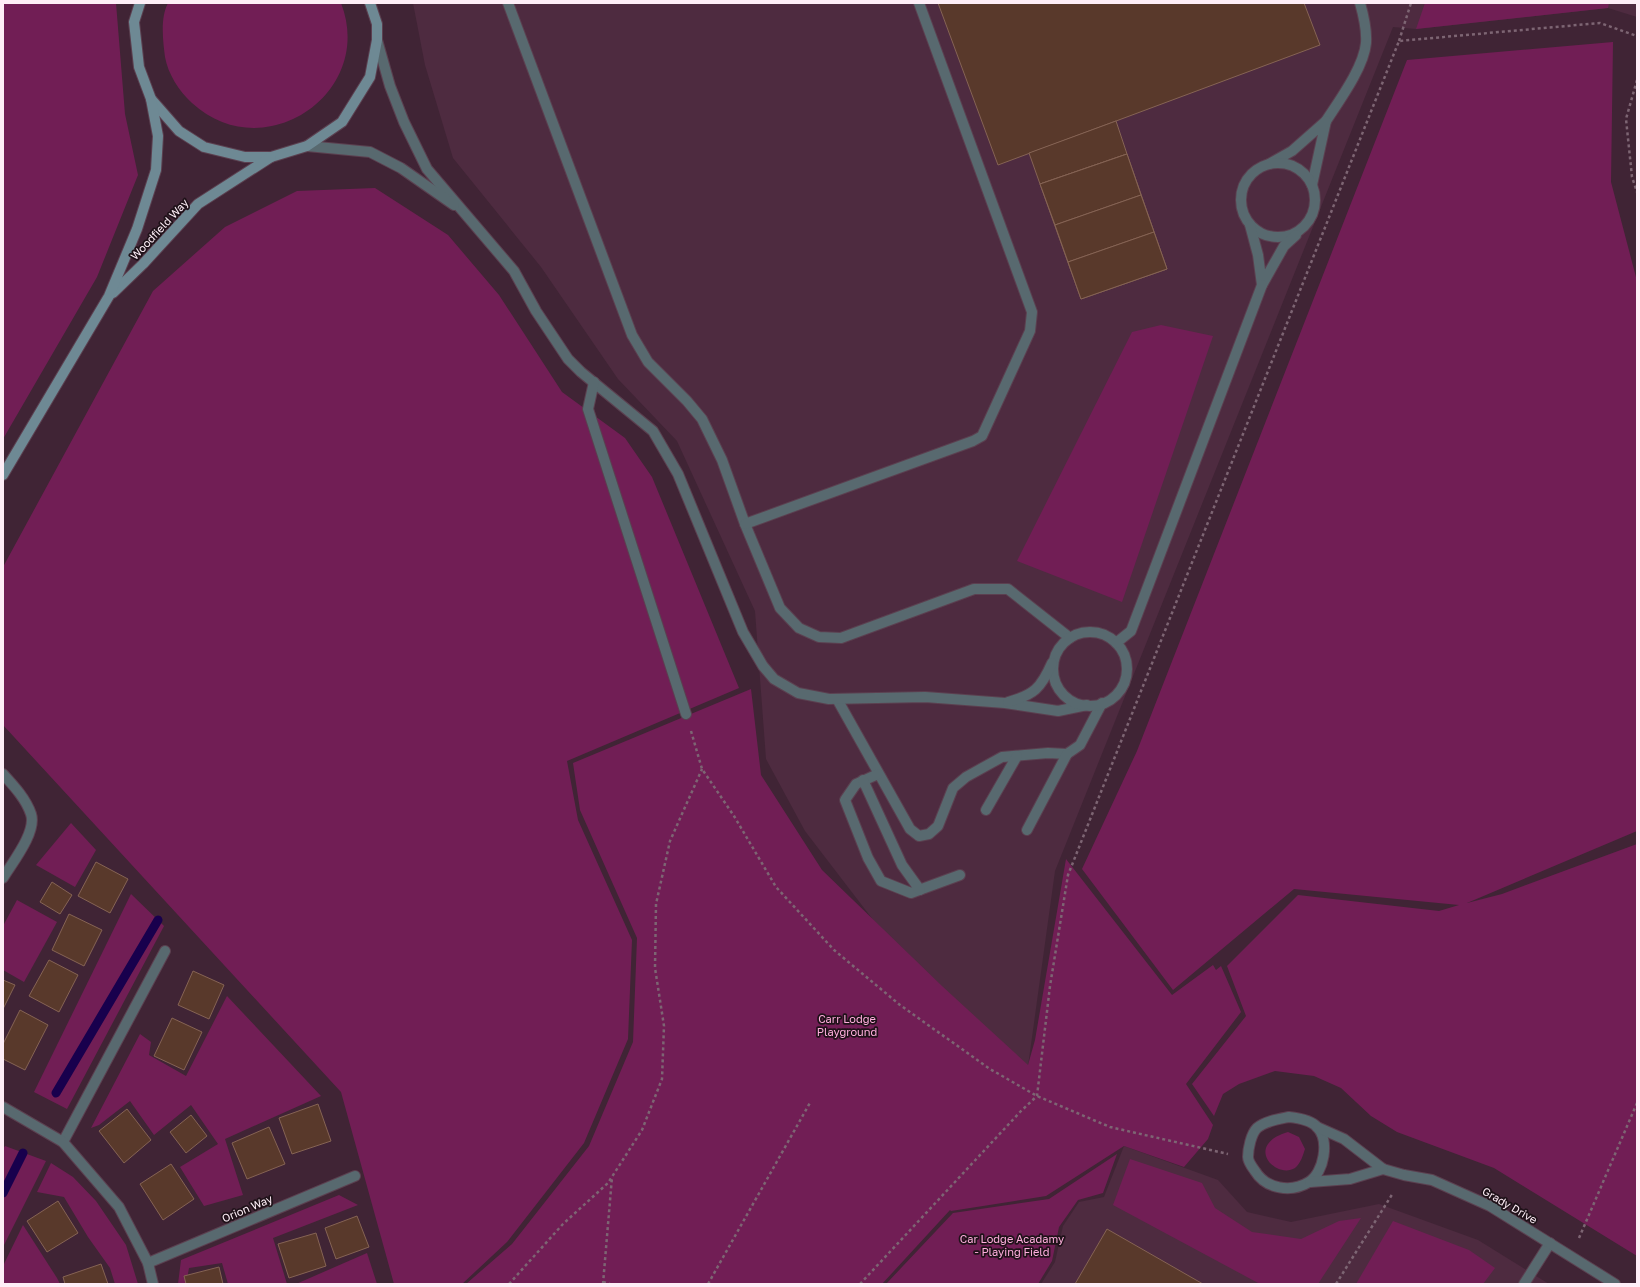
<svg xmlns="http://www.w3.org/2000/svg" width="1640" height="1287" font-family="'Golos Text',sans-serif">
  <style>
    .built { fill: #4e2b40 }
    .green { fill: #711e55 }
    .lines { fill: none; stroke-linecap: round; stroke-linejoin: round }
    .stream { stroke: #18004d; stroke-width: 9 }
    .building { fill: #59392b; stroke: #856354 }
    .lane-casing { stroke: #5b4050; stroke-width: 12 }
    .street-casing { stroke: #5b4050; stroke-width: 12 }
    .secondary-casing { stroke: #5b4050; stroke-width: 12 }
    .path { stroke: #7d6573; stroke-width: 2.5; stroke-dasharray: 3 3; stroke-linecap: butt }
    .lane { stroke: #58696f; stroke-width: 10 }
    .street { stroke: #58696f; stroke-width: 10 }
    .secondary { stroke: #6e8994; stroke-width: 10 }
    .labels { text-anchor: middle; dominant-baseline: central; stroke-width: 3.5; stroke-linejoin: round; paint-order: stroke }
    .street-label { font-size: 11px; fill: #feeef7; stroke: #1f1219 }
    .park-label { font-size: 11px; fill: #ffaedd; stroke: #1f1219 }
  </style>
  <rect width="100%" height="100%" fill="#402435"/>
  <g class="built">
    <path d="M413,3h1224v14l-29,-9 -192,21 -23,-2 -338,844 -27,195 -131,-115 -92,-120 -39,-72 -11,-148 -78,-170 -59,-62 -77,-112 -88,-109 -28,-93z"/>
    <path d="M1124,1146l94,34 29,32 44,10 88,-18 99,36 71,44h-508l14,-22 8,-36 16,-24 25,-5z"/>
  </g>
  <g class="green">
    <path d="M3,3h113l9,111 13,61 -41,102 -94,162z"/>
    <path d="M168,3h173c35,90 -77,166 -149,100 -13,-12 -24,-29 -27,-46 -2,-16 -5,-39 3,-54z"/>
    <path d="M1425,3h184l-1,5 -192,21z"/>
    <path d="M1613,42l-2,140 26,99v550l-170,72 35,-9 135,-50v412l-143,-88 -97,-36 -26,-16 -30,-28 -27,-12 -39,-5 -36,13 -16,10 -9,22 -22,-32 54,-68 -19,-50 71,-71 141,16 20,-6 -165,-16 -121,101 -91,-121 55,-118 270,-691z"/>
    <path d="M375,188l73,47 51,60 63,97 63,46 27,39 87,211 -172,73 11,59 54,120 -4,99 -44,104 -77,99 -45,42h-68l-53,-192 -338,-367v-158l150,-276 72,-64 72,-36z"/>
    <path d="M1161,325l52,11 -91,266 -105,-41 115,-229z"/>
    <path d="M751,689l10,86 61,95 120,116 86,79 7,-25 31,-181 106,136 41,-30 3,5 5,-4 20,46 -55,72 27,41 -5,14 -24,28 -60,-21 -78,50 -95,15 -1,-1 -68,74h-416l46,-40 77,-98 44,-104 4,-104 -57,-128 -7,-47z"/>
    <path d="M71,823l25,27 -21,37 -39,-22z"/>
    <path d="M131,894l33,32 -97,183 -33,-17z"/>
    <path d="M17,900l40,22 -33,60 -21,-12v-44z"/>
    <path d="M227,996l94,100 -96,43 18,56 -39,11 -24,-39 38,-23 -27,-39 -37,30 -24,-34 -31,24 -8,3 49,-94 11,8 -2,13 37,21z"/>
    <path d="M1288,1132l11,5 6,12c-2,6 -4,14 -10,19 -19,12 -52,-23 -7,-36z"/>
    <path d="M5,1146l41,15 -43,86v-98z"/>
    <path d="M1117,1154l-14,39 -25,7 -19,27 -7,34 -14,23h-152l67,-71 96,-14z"/>
    <path d="M1130,1159l72,24 13,25 37,24 49,7 38,-18 22,-3 -43,66h-58l-147,-79z"/>
    <path d="M51,1163l22,14 23,24 30,44 12,39h-23l-5,-16 -22,-31 -24,-40 -27,-5z"/>
    <path d="M339,1195l19,10 -85,33 14,46h-59l-6,-21 -33,5 -3,16h-8l3,-24z"/>
    <path d="M1393,1221l76,29 26,18 -12,16h-127z"/>
    <path d="M23,1225l34,53 3,6h-57v-18z"/>
    <path d="M367,1253l10,31h-81z"/>
  </g>
  <g class="lines">
    <g class="stream">
      <path d="M56,1093l102,-173"/>
      <path d="M3,1193l20,-40"/>
    </g>
  </g>
  <g class="building">
    <path d="M938,3h366l16,42 -322,120z"/>
    <path d="M1116,121l11,33 -87,30 -11,-31z"/>
    <path d="M1127,154l40,115 -86,30 -41,-115z"/>
    <path d="M1127,154l14,41 -86,30 -15,-41z"/>
    <path d="M1141,195l13,37 -86,30 -13,-37z"/>
    <path d="M1154,232l13,37 -86,30 -13,-37z"/>
    <path d="M96,862l32,17 -18,34 -32,-17z"/>
    <path d="M52,882l20,13 -12,19 -20,-12z"/>
    <path d="M69,914l33,16 -18,36 -32,-16z"/>
    <path d="M49,960l29,15 -19,37 -30,-16z"/>
    <path d="M193,971l31,14 -15,34 -31,-14z"/>
    <path d="M3,980l12,5 -12,24z"/>
    <path d="M20,1010l28,15 -23,45 -22,-11v-15z"/>
    <path d="M172,1018l30,14 -18,38 -30,-14z"/>
    <path d="M318,1104l13,37 -39,13 -13,-36z"/>
    <path d="M127,1109l24,31 -27,23 -25,-32z"/>
    <path d="M191,1115l16,21 -21,17 -16,-21z"/>
    <path d="M269,1127l16,37 -38,15 -15,-36z"/>
    <path d="M171,1164l23,35 -31,21 -23,-36z"/>
    <path d="M58,1201l20,32 -31,19 -20,-31z"/>
    <path d="M357,1216l12,31 -33,12 -11,-31z"/>
    <path d="M1107,1229l96,55h-128z"/>
    <path d="M316,1233l10,33 -37,12 -11,-34z"/>
    <path d="M101,1264l7,20h-43l-2,-7z"/>
    <path d="M219,1267l4,17h-37l-2,-8z"/>
  </g>
  <g class="lines">
    <g class="lane-casing">
      <g id="lane">
        <path d="M508,3l124,332 16,27 39,39 15,18 20,41 23,64 35,84 19,20 20,9 22,1 133,-49h34l62,49"/>
        <path d="M1326,121c13,-20 38,-54 40,-78 1,-14 -2,-26 -6,-40"/>
        <path d="M1269,164l23,-13 34,-30 -14,64"/>
        <path d="M745,524l228,-83 9,-5 48,-105 2,-19 -113,-309"/>
        <path d="M837,699l73,130 9,7 10,-2 9,-8 15,-38 13,-11 36,-20 46,-4 19,1 13,-9 22,-42"/>
        <path d="M878,774l-22,10 -11,16 23,58 13,23 30,12 49,-18"/>
        <path d="M863,780l39,85 18,25"/>
        <path d="M986,810l31,-54"/>
        <path d="M1027,830l40,-76"/>
        <path d="M63,1142l102,-191"/>
        <path d="M148,1263l207,-87"/>
        <path d="M1524,1284l26,-41"/>
      </g>
    </g>
    <g class="street-casing">
      <g id="street">
        <path d="M377,40l13,46 14,36 23,47 87,102 22,40 32,48 13,13 72,59 25,43 65,158 20,34 11,13 24,14 31,6 96,-2 80,6 53,8 29,-6"/>
        <path d="M307,146l63,6 31,16 53,37"/>
        <circle cx="1278" cy="200" r="37"/>
        <path d="M1250,225l8,30 4,30 22,-39 12,-11"/>
        <path d="M594,382l-6,27 98,305"/>
        <circle cx="1090" cy="669" r="37"/>
        <path d="M1116,643l15,-12 131,-346"/>
        <path d="M1008,702c26,-7 33,-14 44,-39"/>
        <path d="M3,774c11,12 23,25 28,40 6,18 -19,49 -28,64"/>
        <path d="M3,1107l60,35 56,65 29,56 5,21"/>
        <path d="M1289,1117c9,1 22,3 28,10 13,13 7,46 -8,55 -18,11 -43,7 -54,-11 -3,-4 -7,-10 -7,-14 0,-8 3,-23 9,-29 8,-7 22,-9 32,-11z"/>
        <path d="M1383,1169l21,6 28,5 58,26 125,78"/>
        <path d="M1310,1182l40,-3 33,-10 -39,-30 -27,-12"/>
      </g>
    </g>
    <g class="secondary-casing">
      <g id="secondary">
        <path d="M140,3l-6,19 5,45 12,32 28,32 25,16 41,10h26l36,-11 35,-24 28,-45 7,-37v-16l-7,-21"/>
        <path d="M113,293l30,-29 55,-60 73,-47"/>
        <path d="M3,475l106,-179 28,-67 19,-59 2,-34 -7,-37"/>
      </g>
    </g>
    <g class="path">
      <path d="M1399,41l12,-38"/>
      <path d="M1637,80l-11,39 6,58 5,15"/>
      <path d="M691,731l11,38 32,47 42,71 58,63 66,55 90,64 47,27 73,31 118,27"/>
      <path d="M1579,1238l58,-135"/>
      <path d="M603,1282l7,2"/>
      <path d="M509,1284l54,-60 45,-41 34,-53 20,-51 2,-53 -9,-58 1,-64 14,-63 32,-72"/>
      <path d="M603,1284l9,-107"/>
      <path d="M708,1284l103,-183"/>
      <path d="M860,1284l161,-173 16,-15 13,-110 18,-111 331,-834 201,-18 37,13"/>
      <path d="M1336,1284l57,-91"/>
    </g>
    <use href="#lane" class="lane"/>
    <use href="#street" class="street"/>
    <use href="#secondary" class="secondary"/>
  </g>
  <g class="labels">
    <g class="street-label">
      <text transform="translate(159 229) rotate(-47)">Woodfield Way</text>
      <text transform="translate(1510 1205) rotate(30)">Grady Drive</text>
      <text transform="translate(247 1208) rotate(-23)">Orion Way</text>
    </g>
    <g class="park-label">
      <text x="847" y="1018">Carr Lodge<tspan x="847" dy="13">Playground</tspan></text>
      <text x="1012" y="1238">Car Lodge Acadamy<tspan x="1012" dy="13">- Playing Field</tspan></text>
    </g>
  </g>
  <rect width="1640" height="1287" fill="none" stroke="#feeef7" stroke-width="8"/>
</svg>
